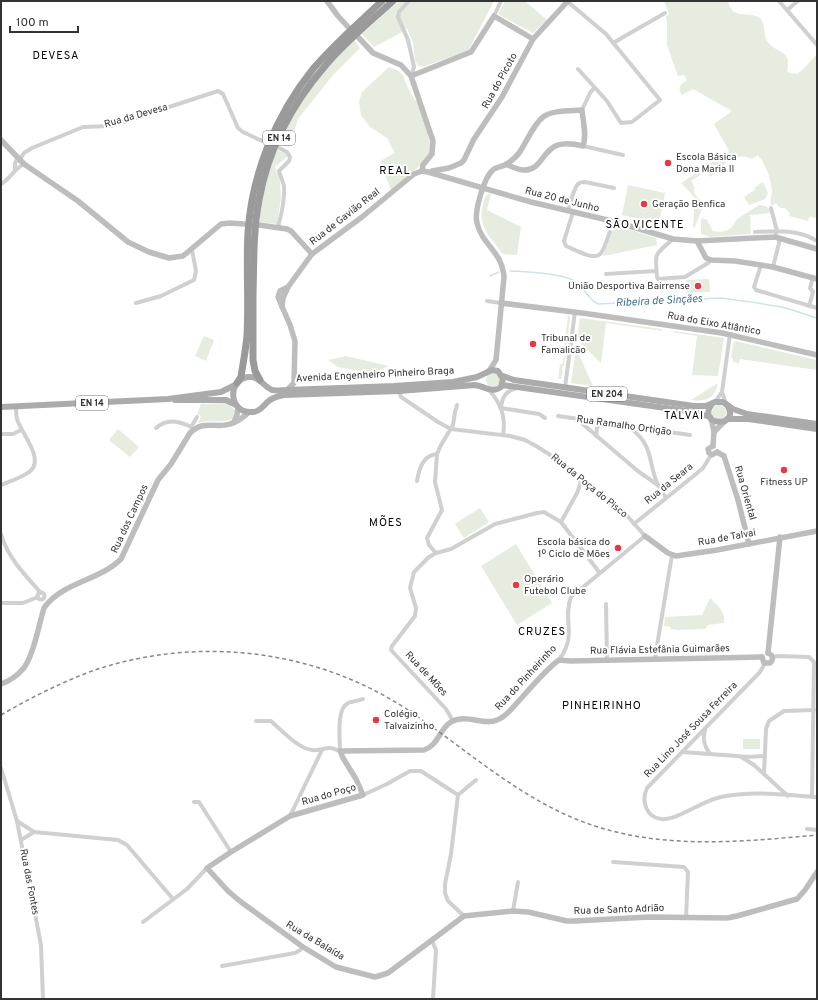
<svg xmlns="http://www.w3.org/2000/svg" width="818" height="1000" font-family="Overpass,sans-serif">
  <style>
    .green { fill: #e6ecdf }
    .lines { fill: none; stroke-linecap: round; stroke-linejoin: round }
    .stream { stroke: #cfe2ee; stroke-width: 1.5 }
    .street-tunnel { stroke: #d6d6d6; stroke-width: 4; stroke-dasharray: 4 2; stroke-linecap: butt }
    .street { stroke: #d0d0d0; stroke-width: 4 }
    .secondary { stroke: #bdbdbd; stroke-width: 5.5 }
    .primary { stroke: #ababab; stroke-width: 6 }
    .highway { stroke: #9a9a9a; stroke-width: 7 }
    .rail { stroke: #888; stroke-width: 1.5; stroke-dasharray: 4 3; stroke-linecap: butt }
    .poi-dot { fill: #e63946; stroke: #fff; stroke-width: 1.5 }
    .labels { text-anchor: middle; dominant-baseline: central; stroke-width: 4; stroke-linejoin: round; paint-order: stroke }
    .shield { fill: #fff; stroke: #707070; stroke-width: 1 }
    .shield-label { font-size: 9px; font-weight: bold; fill: #333 }
    .street-label { font-size: 10px; fill: #333; stroke: #fff }
    .poi-label { font-size: 10px; fill: #333; stroke: #fff; text-anchor: start }
    .neighbourhood-label { font-size: 11px; letter-spacing: 1px; fill: #000; stroke: #fff }
    .water-label { font-size: 11px; font-style: italic; fill: #3f7597; stroke: #fff }
  </style>
  <rect width="100%" height="100%" fill="#fff"/>
  <g class="green">
    <path d="M399,1h95l-26,50 -46,16 -4,-2 -3,-4 -2,-18 -6,-15 -3,3 -30,16 -12,-13z"/>
    <path d="M505,1h20l22,19 -14,13 -35,-19z"/>
    <path d="M664,1h64c4,19 18,10 30,16 8,4 5,14 8,22 8,16 27,8 21,33l10,2c8,-5 13,-13 20,-20v164l-8,-1 -1,4 -19,-5 1,-2 -5,-6h-5l-4,-5 -4,3c-3,-6 0,-9 0,-15 -1,-13 -6,-26 -14,-36l-6,4c-5,-2 -8,-3 -13,-2 -10,2 -23,12 -28,20l-5,-6 -15,10 4,7 -1,1c0,7 5,11 10,14l-9,24h-2l2,-29 -14,-15 48,-32 -15,-27 18,-13 -39,-22 -11,6c-5,-7 -2,-10 5,-15l-3,-5 -6,1 -11,-31v-22l-1,-7 3,-2z"/>
    <path d="M354,40l6,8 -27,27 -35,44 -9,28 -10,-3 17,-35 31,-42z"/>
    <path d="M389,67c16,5 14,10 20,23 2,4 4,7 7,11h2c3,11 15,42 12,51 -2,10 -31,31 -39,38l-11,-29 15,-8 -8,-15 -17,-11 -9,-12 -2,-13 3,-10z"/>
    <path d="M276,150l11,4 1,2 -13,11 5,14 1,17 -4,26 -17,-2v-19z"/>
    <path d="M763,182l5,11 -3,6 -16,6 -5,-8 11,-7 -1,-2z"/>
    <path d="M628,185l37,8 -6,30 -37,-8z"/>
    <path d="M488,194h3l-4,16 34,17 -4,28 -14,-1c-12,-16 -26,-28 -20,-49 1,-5 1,-8 5,-11z"/>
    <path d="M759,205c6,0 10,2 13,8l-22,2 1,19 -40,3 -10,-3v-14l2,-2 4,2 6,11 7,1 8,-2 4,-3 5,-8z"/>
    <path d="M615,225l41,13 1,7 -54,11z"/>
    <path d="M709,279l1,13 -23,1 -1,-13z"/>
    <path d="M568,314l2,5 -6,47h-1l-1,5h1l-2,8h-3l2,-15h3z"/>
    <path d="M580,318l81,11 2,2 -57,-8 -5,40 -24,-23z"/>
    <path d="M674,331l50,7 -6,38 -26,-1 5,-39 -25,-4z"/>
    <path d="M204,336l10,4 -8,21 -11,-5z"/>
    <path d="M735,341l82,19v10l-77,-11 -1,4 -6,-1v-4h-2l2,-14z"/>
    <path d="M576,348l17,38 -22,-3z"/>
    <path d="M346,356l43,10 -17,7 -34,-6 -10,-7z"/>
    <circle cx="493" cy="380" r="7"/>
    <path d="M718,383c-3,16 -13,19 -27,17z"/>
    <path d="M227,403l9,8 -2,7c-10,6 -25,1 -36,5l3,-7 -4,-2 4,-10z"/>
    <circle cx="719" cy="412" r="7"/>
    <path d="M118,429l21,18 -9,10 -21,-17z"/>
    <path d="M480,508l9,14 -25,16 -9,-14z"/>
    <path d="M516,544l36,59 -35,22 -36,-59z"/>
    <path d="M710,598c7,7 16,14 14,25l-16,2 -3,4 -27,1 -8,-1 1,-2 -7,-1 1,-9 37,-2z"/>
    <rect x="743" y="739" width="17" height="10"/>
  </g>
  <g class="lines">
    <g class="stream">
      <path d="M510,271c16,1 54,2 66,11 8,6 12,17 22,22l123,-6 37,5 28,5 31,10"/>
      <path d="M490,276l9,-4"/>
    </g>
    <path class="street-tunnel" d="M260,140l11,4"/>
    <g class="street">
      <path d="M409,1l-10,11 -1,5 10,23 6,27 -3,9"/>
      <path d="M779,1l38,44"/>
      <path d="M568,2l38,32 54,66 -28,22 -11,1 -14,-22 -29,-32"/>
      <path d="M787,10l11,-9"/>
      <path d="M494,16l7,-15"/>
      <path d="M613,43l52,-30"/>
      <path d="M582,110l8,-17 4,-5"/>
      <path d="M583,146l40,9"/>
      <path d="M19,161l5,-8 8,-5 51,-21 28,-1 107,-35 5,3 15,34 5,4 17,8"/>
      <path d="M15,170v-7l2,-4"/>
      <path d="M1,184c9,-5 13,-15 23,-20"/>
      <path d="M771,208l6,23 -2,6"/>
      <path d="M568,210c2,-6 6,-22 10,-26 2,-2 4,-2 7,-2l29,6"/>
      <path d="M573,212l-9,29 2,5c8,3 29,16 35,7 4,-5 6,-15 9,-21"/>
      <path d="M278,227c4,-14 7,-27 6,-41 -1,-5 -4,-10 -5,-15l10,-10 1,-4 -3,-5 -8,-4"/>
      <path d="M755,232c21,-1 43,-3 62,9"/>
      <path d="M673,239c-19,17 -18,12 -16,38l1,2 27,-2 23,-14 3,-3"/>
      <path d="M761,265l-7,22 2,3 61,18"/>
      <path d="M773,267l7,-28"/>
      <path d="M606,274l50,-3"/>
      <path d="M487,301l14,2"/>
      <path d="M136,303l25,-7 33,-16 2,-9 -4,-21"/>
      <path d="M809,306l4,-14 -3,-4 3,-11"/>
      <path d="M565,387l10,-75"/>
      <path d="M489,390c12,13 17,28 14,45"/>
      <path d="M399,391l2,6 37,25 13,7 59,7 15,4 11,6 24,15 21,21 40,27 24,27 -74,61c-9,24 7,37 -12,63"/>
      <path d="M722,392l4,12"/>
      <path d="M715,402l7,-10 8,-58"/>
      <path d="M501,408l38,6 6,4"/>
      <path d="M501,408c1,-11 5,-17 15,-20"/>
      <path d="M558,416l132,19"/>
      <path d="M578,420l61,52 19,13"/>
      <path d="M191,427l6,-10"/>
      <path d="M629,427c26,19 18,34 29,58 2,4 6,9 8,13"/>
      <path d="M156,428c11,-10 23,-7 35,-1"/>
      <path d="M1,434h12l8,-4"/>
      <path d="M596,436l1,-8 5,-6"/>
      <path d="M417,481c2,-12 6,-26 20,-27"/>
      <path d="M1,485c9,-4 20,-7 28,-13 17,-12 -8,-39 -12,-53 -1,-4 -1,-9 -1,-13"/>
      <path d="M561,522l16,-29 4,-11"/>
      <path d="M634,524l62,-50 7,-6 8,-13"/>
      <path d="M1,534c7,24 24,41 40,59"/>
      <path d="M436,553l-7,-8 -2,-7 15,-28 -7,-28 2,-28 4,-9 12,-20 2,-13 2,-7"/>
      <circle cx="41" cy="596" r="3.5"/>
      <path d="M1,603h22l15,-6"/>
      <path d="M606,604l1,56"/>
      <path d="M772,657l6,-1 31,1 5,5 -2,135"/>
      <path d="M655,658l17,-103"/>
      <path d="M765,663l-5,9 -113,116c-6,13 -1,29 14,31 16,2 42,-19 60,-22 31,-7 65,-2 96,0"/>
      <path d="M256,721h15c10,9 28,28 41,29 6,1 10,-1 16,-2 4,-1 8,2 12,3 0,-12 -4,-42 8,-48 4,-2 10,-2 15,-4"/>
      <path d="M453,721l-7,-12 -55,-59 1,-4 23,-30 1,-8 -6,-20 4,-16 15,-15 7,-4 15,-4 44,-25 42,-11 7,-1 17,10 38,50"/>
      <path d="M705,730c-3,9 -1,16 5,24"/>
      <path d="M682,752l55,4c9,2 19,0 28,0"/>
      <path d="M743,758l11,7 34,31"/>
      <path d="M1,768l16,53 24,124 2,54"/>
      <path d="M764,774l2,-45 3,-8 15,-10 30,-1"/>
      <path d="M363,795l24,-11 23,-13h11l37,24"/>
      <path d="M458,795l-7,59 -6,30v9l3,8 16,15"/>
      <path d="M458,795l18,-15"/>
      <path d="M194,802h5l32,50"/>
      <path d="M290,816l32,-66"/>
      <path d="M17,821l17,11 84,8 9,5 46,54"/>
      <path d="M807,829l10,1"/>
      <path d="M21,840l13,-8"/>
      <path d="M613,862l71,5 4,5 -2,46"/>
      <path d="M513,911l5,-29"/>
      <path d="M143,922l44,-33 20,-21"/>
      <path d="M222,966l73,-13 5,-3 3,-3"/>
      <path d="M433,999l3,-49 -3,-7v-5"/>
    </g>
    <g class="secondary">
      <path d="M327,1l11,15 10,11"/>
      <path d="M359,38l14,15 28,12 10,11 22,65 -1,13 -9,11 -1,6"/>
      <path d="M411,76l60,-24 23,-36 39,23"/>
      <path d="M1,140l23,24 54,37 50,41 21,10 20,6 14,-2 38,-32 9,-1 14,1"/>
      <path d="M432,171l17,-3 12,-5 3,-3 10,-21 28,-42 31,-58 35,-38"/>
      <path d="M259,225l28,4 4,2 21,23"/>
      <path d="M697,241l9,17 5,2 24,1 38,6 44,12"/>
      <path d="M501,303l81,10 140,20 95,22"/>
      <path d="M282,307l1,-9 5,-11 24,-33 50,-37 52,-43 8,-3 6,1 103,30 85,20 57,17 24,2 78,-4 42,12"/>
      <path d="M489,371l7,-11 8,-83c-2,-26 -22,-32 -27,-54 -3,-11 7,-47 17,-54 3,-2 7,-2 11,-4 5,-3 11,-8 14,-12 8,-11 13,-27 24,-36 9,-7 27,-6 39,-7 1,12 5,25 1,36 -8,-2 -17,-4 -25,-1 -15,4 -17,26 -34,25 -6,0 -12,-3 -18,-6"/>
      <path d="M287,390l7,-7 1,-42 -5,-16 -12,-28 2,-6 8,-4"/>
      <path d="M711,418l3,14 -1,14"/>
      <path d="M234,422l3,-7 1,-8"/>
      <path d="M714,432l11,-11"/>
      <path d="M713,446l-5,3 1,4 3,2 5,-3"/>
      <path d="M717,452l7,4 14,44 11,44"/>
      <path d="M645,536l23,17 8,3 41,-6 100,-19"/>
      <path d="M768,653l12,-116"/>
      <path d="M762,657l-192,4 -11,-1c-14,10 -31,31 -43,44 -5,6 -11,13 -19,16 -14,6 -31,-7 -46,2 -12,7 -12,23 -27,28l-84,1 3,7 13,21 7,16 -73,21 -59,36 -24,16 21,23 13,11 62,45 33,20 39,10 13,-4 76,-57 49,-5 15,1 39,9h8l74,-4 78,1 10,-2 60,-17 8,-9 12,-18"/>
      <path d="M762,657l2,6h6c4,-4 3,-8 -2,-10"/>
      <path d="M1,684c8,-3 15,-7 21,-14 11,-11 17,-46 22,-62 18,-26 55,-27 77,-49l37,-79 13,-16 19,-31c15,-14 24,-4 40,-9 7,-2 14,-7 19,-12"/>
    </g>
    <g class="primary">
      <path d="M492,370l6,1 5,8 -2,8c-9,7 -17,-1 -26,-2l-76,6 -115,4c-5,1 -10,2 -14,5 -7,5 -10,13 -20,12 -21,0 -23,-32 -2,-35 12,-1 15,9 24,13 5,1 10,0 15,0l107,-4 59,-4 24,-5z"/>
      <path d="M503,376l11,4 180,26h12l9,-4h8l10,7 14,5 70,10"/>
      <path d="M502,385l192,27 16,5"/>
      <path d="M175,400h51l10,5"/>
      <path d="M712,404c-17,22 30,25 15,1"/>
      <path d="M1,407l167,-8 53,-7 14,-7"/>
      <path d="M727,419h21l69,10"/>
    </g>
    <g class="highway">
      <path d="M260,380l-5,-9 -2,-11c0,-22 0,-44 0,-66 1,-32 0,-63 6,-94 9,-50 33,-96 66,-134 20,-24 45,-44 68,-65"/>
      <path d="M237,383l4,-6c2,-14 5,-28 6,-42 2,-34 -1,-69 1,-103 4,-59 28,-117 65,-163 21,-25 46,-46 69,-68"/>
    </g>
    <path class="rail" d="M1,715c29,-17 59,-32 91,-44 105,-36 224,-22 316,39 58,39 112,89 178,113 75,27 153,19 231,12"/>
  </g>
  <g class="poi-dot">
    <circle cx="668" cy="163" r="4"/>
    <circle cx="644" cy="204" r="4"/>
    <circle cx="698" cy="286" r="4"/>
    <circle cx="533" cy="344" r="4"/>
    <circle cx="784" cy="470" r="4"/>
    <circle cx="618" cy="548" r="4"/>
    <circle cx="516" cy="585" r="4"/>
    <circle cx="376" cy="720" r="4"/>
  </g>
  <g class="labels">
    <g class="shield">
      <rect x="263" y="131" width="32" height="14" rx="3"/>
      <rect x="587" y="387" width="40" height="14" rx="3"/>
      <rect x="76" y="396" width="32" height="14" rx="3"/>
    </g>
    <g class="shield-label">
      <text x="279" y="138">EN 14</text>
      <text x="607" y="394">EN 204</text>
      <text x="92" y="403">EN 14</text>
    </g>
    <g class="street-label">
      <text transform="translate(500 81) rotate(-61)">Rua do Picoto</text>
      <text transform="translate(136 116) rotate(-16)">Rua da Devesa</text>
      <text transform="translate(562 200) rotate(14)">Rua 20 de Junho</text>
      <text transform="translate(345 217) rotate(-38)">Rua de Gavião Real</text>
      <text transform="translate(714 324) rotate(10)">Rua do Eixo Atlântico</text>
      <text transform="translate(375 375) rotate(-3)">Avenida Engenheiro Pinheiro Braga</text>
      <text transform="translate(624 426) rotate(8)">Rua Ramalho Ortigão</text>
      <text transform="translate(669 484) rotate(-39)">Rua da Seara</text>
      <text transform="translate(589 486) rotate(39)">Rua da Poça do Pisco</text>
      <text transform="translate(745 493) rotate(74)">Rua Oriental</text>
      <text transform="translate(130 519) rotate(-65)">Rua dos Campos</text>
      <text transform="translate(727 538) rotate(-10)">Rua de Talvai</text>
      <text transform="translate(660 650) rotate(-1)">Rua Flávia Estefânia Guimarães</text>
      <text transform="translate(426 674) rotate(47)">Rua de Mões</text>
      <text transform="translate(526 678) rotate(-47)">Rua do Pinheirinho</text>
      <text transform="translate(691 730) rotate(-46)">Rua Lino José Sousa Ferreira</text>
      <text transform="translate(329 795) rotate(-16)">Rua do Poço</text>
      <text transform="translate(29 882) rotate(79)">Rua das Fontes</text>
      <text transform="translate(619 910) rotate(-2)">Rua de Santo Adrião</text>
      <text transform="translate(315 941) rotate(31)">Rua da Balaída</text>
    </g>
    <g class="poi-label">
      <text x="676" y="157">Escola Básica<tspan x="676" dy="12">Dona Maria II</tspan></text>
      <text x="652" y="204">Geração Benfica</text>
      <text x="690" y="286" text-anchor="end">União Desportiva Bairrense</text>
      <text x="541" y="338">Tribunal de<tspan x="541" dy="12">Famalicão</tspan></text>
      <text x="784" y="482" text-anchor="middle">Fitness UP</text>
      <text x="610" y="542" text-anchor="end">Escola básica do<tspan x="610" dy="12">1º Ciclo de Mões</tspan></text>
      <text x="524" y="579">Operário<tspan x="524" dy="12">Futebol Clube</tspan></text>
      <text x="384" y="714">Colégio<tspan x="384" dy="12">Talvaizinho</tspan></text>
    </g>
    <g class="neighbourhood-label">
      <text x="56" y="56">DEVESA</text>
      <text x="395" y="171">REAL</text>
      <text x="645" y="225">SÃO VICENTE</text>
      <text x="684" y="416">TALVAI</text>
      <text x="386" y="523">MÕES</text>
      <text x="542" y="632">CRUZES</text>
      <text x="602" y="706">PINHEIRINHO</text>
    </g>
    <g class="water-label">
      <text transform="translate(659 301) rotate(-3)">Ribeira de Sinçães</text>
    </g>
  </g>
  <rect width="818" height="1000" fill="none" stroke="#333333" stroke-width="4"/>
  <path d="M10 26v6h68v-6" fill="none" stroke="#333333" stroke-width="2"/>
  <text x="16" y="26" font-size="12" fill="#333333" stroke="#ffffff" stroke-width="3" paint-order="stroke">100 m</text>
</svg>
